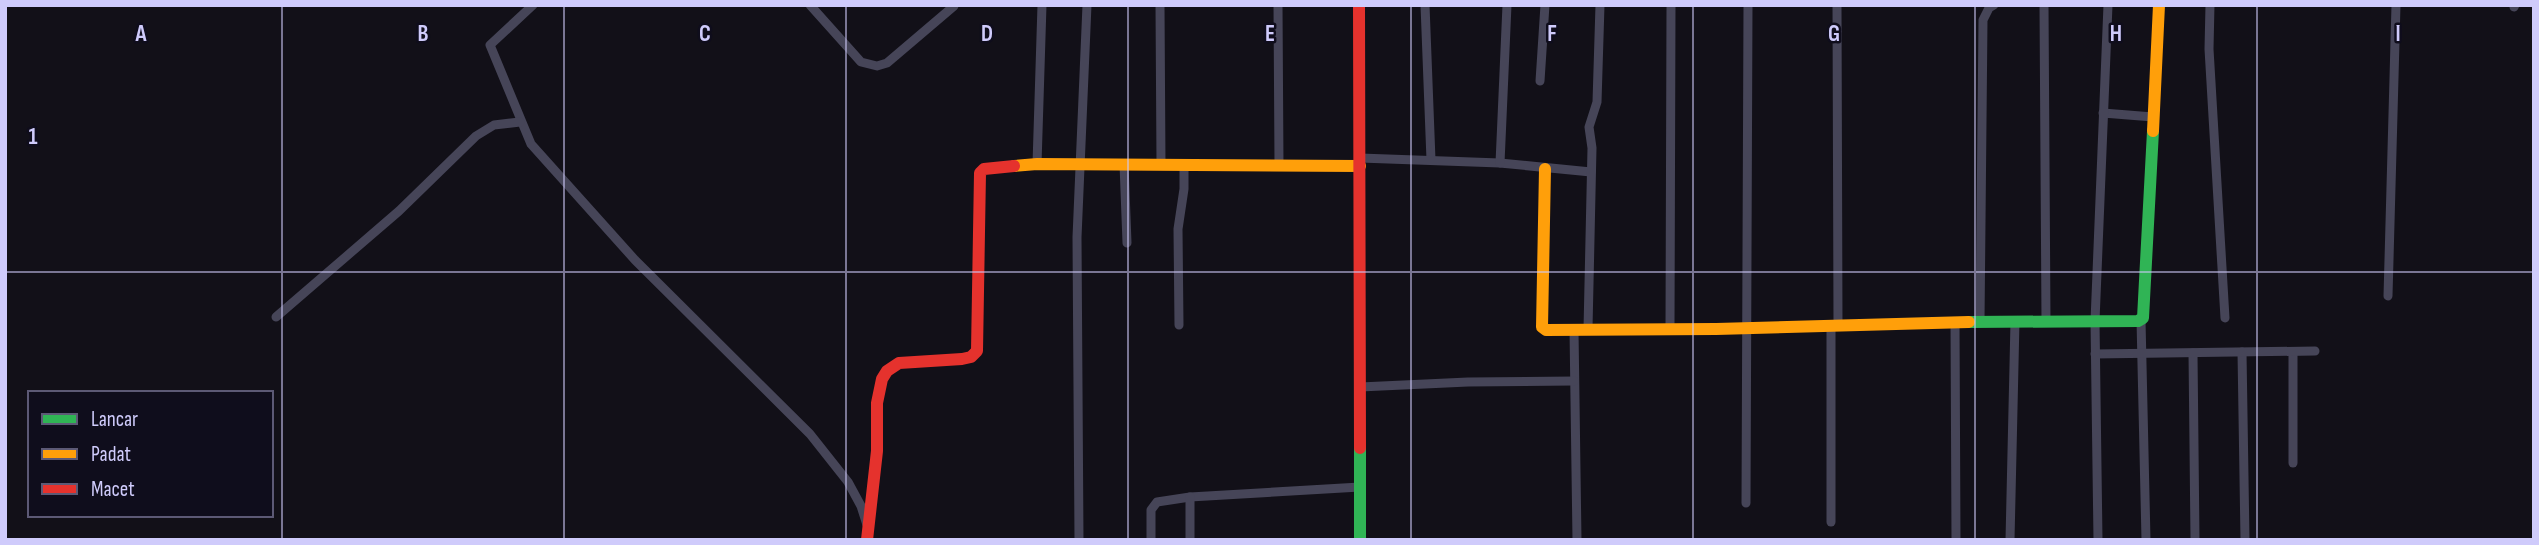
<svg xmlns="http://www.w3.org/2000/svg" width="2539" height="545" font-family="'Sofia Sans Condensed',sans-serif">
  <style>
    .lines { fill: none; stroke-linecap: round; stroke-linejoin: round }
    .street { stroke: #464558; stroke-width: 9 }
    .fast { stroke: #30b455; stroke-width: 12 }
    .slow { stroke: #ff9f0a; stroke-width: 12 }
    .jam { stroke: #e5322d; stroke-width: 12 }
    .grid { fill: none; stroke: #cfcbfb; stroke-width: 2; stroke-opacity: 0.55 }
    .grid-label { font-size: 23px; text-anchor: middle; font-weight: bold; fill: #cfcbfb; stroke: #0f0d1c; stroke-width: 5; stroke-linejoin: round; paint-order: stroke }
  </style>
  <rect width="100%" height="100%" fill="#121018"/>
  <g class="lines">
    <g class="street">
      <path d="M533,5l-43,40 41,99 104,116 175,174 38,48 13,24 6,19"/>
      <path d="M810,5l51,57 16,4 10,-3 67,-57"/>
      <path d="M1160,5l1,159"/>
      <path d="M1278,5l1,160"/>
      <path d="M1425,5l6,155"/>
      <path d="M1837,5l1,320"/>
      <path d="M2044,5l2,316"/>
      <path d="M2210,5l-1,44 16,269"/>
      <path d="M2514,7l1,-2"/>
      <path d="M1540,81l5,-76"/>
      <path d="M2103,113l50,4"/>
      <path d="M1360,158l140,5 91,9"/>
      <path d="M1500,163l7,-158"/>
      <path d="M1037,164l5,-159"/>
      <path d="M1124,164l3,79"/>
      <path d="M2388,296l8,-291"/>
      <path d="M276,317l123,-106 77,-75 18,-11 26,-3"/>
      <path d="M2141,320l5,220"/>
      <path d="M1955,322l1,218"/>
      <path d="M1980,322l3,-302 6,-12 5,-3"/>
      <path d="M1179,325l-1,-96 6,-40v-25"/>
      <path d="M1670,328l1,-323"/>
      <path d="M1588,329l4,-181 -3,-21 8,-25 3,-97"/>
      <path d="M1574,330l3,210"/>
      <path d="M2242,352l3,188"/>
      <path d="M2293,352v111"/>
      <path d="M2193,353l2,187"/>
      <path d="M2095,354l220,-3"/>
      <path d="M1360,387l108,-5 106,-1"/>
      <path d="M1746,503l2,-498"/>
      <path d="M1831,522v-197"/>
      <path d="M1079,540l-2,-303 10,-232"/>
      <path d="M1151,540v-30l6,-8 33,-5 170,-10"/>
      <path d="M1190,540v-43"/>
      <path d="M2010,540l5,-219"/>
      <path d="M2098,540l-3,-219 13,-316"/>
    </g>
    <g class="fast">
      <path d="M1969,322l169,-1 5,-3 10,-187"/>
      <path d="M1360,448v92"/>
    </g>
    <g class="slow">
      <path d="M2153,131l6,-126"/>
      <path d="M1014,166l23,-2 323,2"/>
      <path d="M1545,169l-3,158 4,3 170,-1 253,-7"/>
    </g>
    <g class="jam">
      <path d="M1359,5l1,443"/>
      <path d="M867,540l10,-89v-48l5,-24 5,-8 12,-8 63,-4 9,-2 6,-6 3,-178 4,-4 30,-3"/>
    </g>
  </g>
  <path class="grid" d="M282,5v535M564,5v535M846,5v535M1128,5v535M1411,5v535M1693,5v535M1975,5v535M2257,5v535M5,272h2529"/>
  <g class="grid-label">
    <text x="141" y="41">A</text>
    <text x="423" y="41">B</text>
    <text x="705" y="41">C</text>
    <text x="987" y="41">D</text>
    <text x="1270" y="41">E</text>
    <text x="1552" y="41">F</text>
    <text x="1834" y="41">G</text>
    <text x="2116" y="41">H</text>
    <text x="2398" y="41">I</text>
    <text x="33" y="144">1</text>
  </g>
  <rect width="2539" height="545" fill="none" stroke="#cfcbfb" stroke-width="14"/>
  <rect x="28" y="391" width="245" height="126" fill="#0f0d1c" stroke="#5c5975" stroke-width="2"/>
  <rect x="42" y="414" width="35" height="10" fill="#30b455" stroke="#5c5975" stroke-width="2"/>
  <text x="91" y="426" font-size="21" fill="#cfcbfb">Lancar</text>
  <rect x="42" y="449" width="35" height="10" fill="#ff9f0a" stroke="#5c5975" stroke-width="2"/>
  <text x="91" y="461" font-size="21" fill="#cfcbfb">Padat</text>
  <rect x="42" y="484" width="35" height="10" fill="#e5322d" stroke="#5c5975" stroke-width="2"/>
  <text x="91" y="496" font-size="21" fill="#cfcbfb">Macet</text>
</svg>
